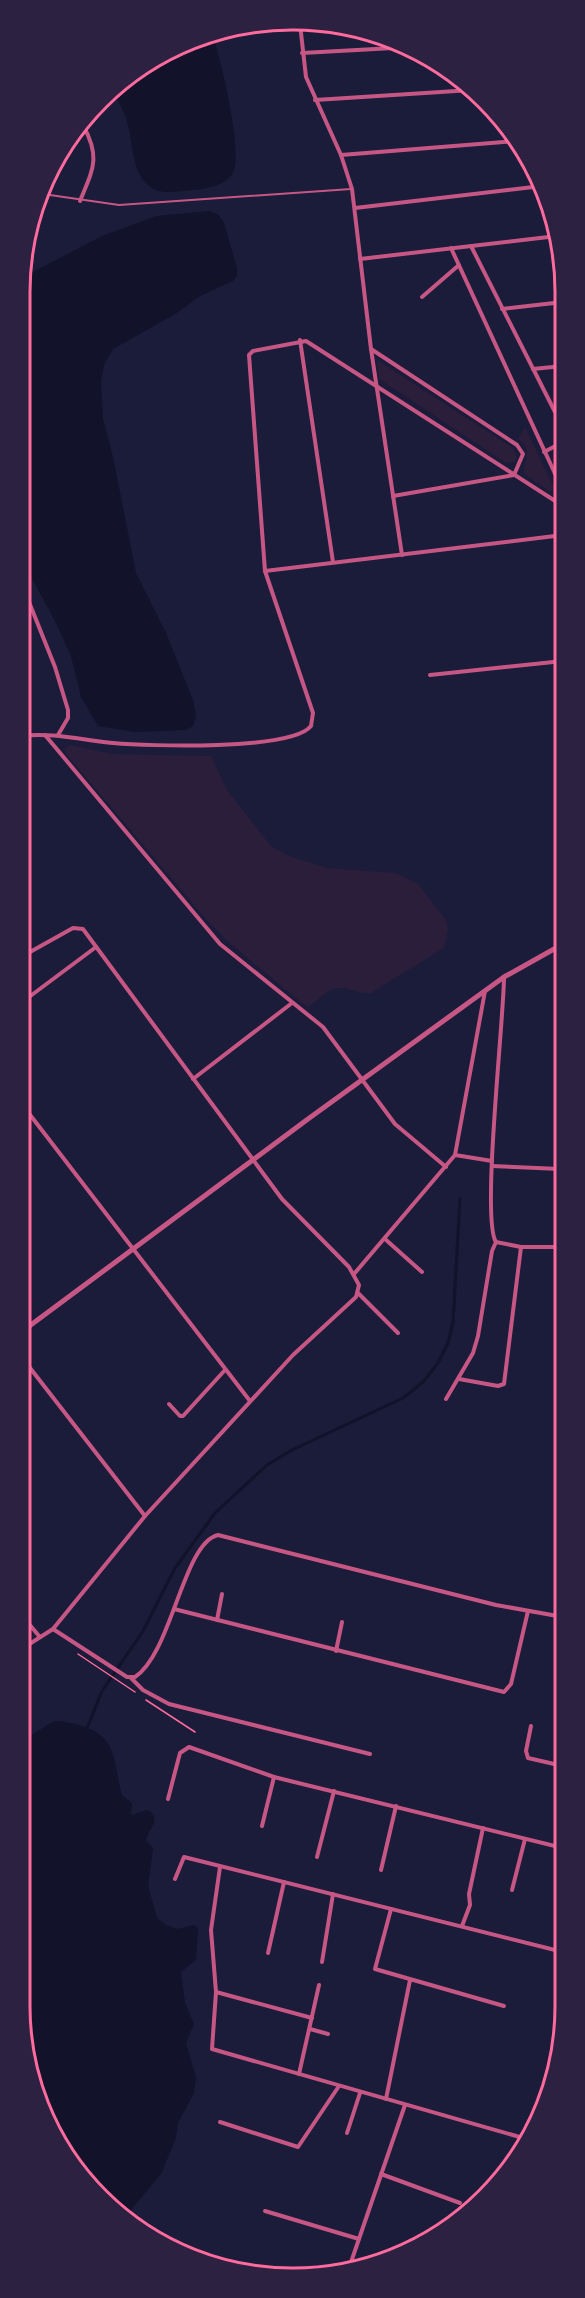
<svg xmlns="http://www.w3.org/2000/svg" width="585" height="2298" font-family="'Libre Baskerville',serif">
  <style>
    .green { fill: #2a1e3b }
    .water { fill: #12122b }
    .lines { fill: none; stroke-linecap: round; stroke-linejoin: round }
    .stream { stroke: #12122b; stroke-width: 3 }
    .path { stroke: #ff6b9d; stroke-width: 1.5 }
    .service { stroke: #c65784; stroke-width: 2 }
    .minor { stroke: #c65784; stroke-width: 4 }
    .tertiary { stroke: #c65784; stroke-width: 5 }
    .rim { fill: none; stroke: #ff6b9d; stroke-width: 3 }
  </style>
  <rect width="100%" height="100%" fill="#1b1b3a"/>
  <g class="green">
    <path d="M377,360l136,88 4,9 -2,5 -9,1 -127,-84z"/>
    <path d="M525,427l29,61 -3,4 -27,-18c0,-15 9,-25 -6,-35z"/>
    <path d="M70,745l42,9 99,2 16,34 44,56 18,10 39,12 68,5 22,11 28,36 2,10 -4,18 -73,45c-12,1 -23,-6 -34,-5 -12,2 -19,13 -29,19l-6,-4 -75,-62 -21,-22 -140,-165 -1,-6z"/>
  </g>
  <g class="water">
    <path d="M212,34c8,20 32,122 21,139 -8,13 -27,16 -41,17 -14,1 -33,6 -44,-5 -16,-14 -15,-40 -20,-60 -3,-12 -9,-23 -15,-33l14,-16z"/>
    <path d="M210,211l9,4 5,8 13,45v8l-4,5 -33,15 -23,17 -64,36 -9,16 -3,16 2,38 10,38 23,116 30,60 27,67 3,16 -3,10 -7,4 -51,2 -37,-6 -17,-29 -10,-41 -17,-37 -29,-53 -4,-12 1,-264 11,-18 69,-36 54,-20z"/>
    <path d="M54,1721c10,0 18,2 28,5 37,11 31,38 40,69l10,8 -1,12 17,-5c15,10 0,19 -2,30l7,8 -5,38 9,32 9,7 12,4 16,-4 4,3 -2,32 -15,12 4,31 9,21 -8,19 10,34 -2,16 -16,30 -2,15 -15,36 -35,42 -39,-30 -47,-76 -20,-105v-263z"/>
  </g>
  <g class="lines">
    <path class="stream" d="M87,1728l15,-37 41,-60 32,-63 40,-55 52,-48 25,-15 111,-52 20,-16 15,-19 10,-20 5,-21 7,-123"/>
    <g class="path">
      <path d="M78,1654l57,38"/>
      <path d="M146,1700l49,32"/>
    </g>
    <path class="service" d="M43,194l76,11 232,-16"/>
    <g class="minor">
      <path d="M300,24l6,53 35,78 11,34 19,160 31,206"/>
      <path d="M302,53l110,-6"/>
      <path d="M315,100l157,-10"/>
      <path d="M341,155l174,-14"/>
      <path d="M80,201c13,-32 21,-43 3,-76"/>
      <path d="M355,208l187,-22"/>
      <path d="M471,246l84,166 8,10"/>
      <path d="M451,248l112,243"/>
      <path d="M360,259l197,-23"/>
      <path d="M422,297l37,-32"/>
      <path d="M502,309l61,-7"/>
      <path d="M300,340l33,222"/>
      <path d="M371,349l146,96 6,9 -9,21 -121,21"/>
      <path d="M533,369l30,-3"/>
      <path d="M544,452l19,-10"/>
      <path d="M265,571l298,-36"/>
      <path d="M21,582l34,85 13,43v8l-10,17"/>
      <path d="M430,675l133,-14"/>
      <path d="M45,735l175,209 103,83 72,97 51,43"/>
      <path d="M21,736c31,-4 61,4 92,7 34,3 178,8 198,-17l2,-13 -48,-142 -16,-216 4,-4 53,-10 257,165"/>
      <path d="M563,781v-19"/>
      <path d="M21,1003l75,-56"/>
      <path d="M193,1079l99,-76"/>
      <path d="M21,1103l229,298"/>
      <path d="M455,1155l37,6"/>
      <path d="M492,1166l68,3"/>
      <path d="M385,1239l37,33"/>
      <path d="M496,1242l25,5h42"/>
      <path d="M354,1274l101,-119 30,-164"/>
      <path d="M358,1293l40,40"/>
      <path d="M20,1355l125,161"/>
      <path d="M459,1379l39,7 6,-2 17,-137"/>
      <path d="M446,1399l27,-46 5,-17 14,-85 4,-9c-15,-22 8,-223 8,-265"/>
      <path d="M169,1404l11,12h3l42,-46"/>
      <path d="M174,1609l330,83 7,-8 17,-73"/>
      <path d="M20,1613l19,23"/>
      <path d="M217,1620l5,-26"/>
      <path d="M53,1629l74,48h8c37,-24 48,-134 83,-142l278,70 67,12"/>
      <path d="M20,1650l33,-21 92,-113 148,-161 63,-58 3,-12 -10,-18 -67,-68 -199,-270 -10,-1 -52,29"/>
      <path d="M336,1651l6,-29"/>
      <path d="M131,1678l12,12 26,14 201,50"/>
      <path d="M531,1726l-5,25 2,7 35,8"/>
      <path d="M168,1799l12,-46 9,-6 85,30 289,71"/>
      <path d="M262,1826l12,-49"/>
      <path d="M317,1857l17,-66"/>
      <path d="M220,1867l-9,63 5,62 -4,57 318,91"/>
      <path d="M381,1870l15,-64"/>
      <path d="M175,1879l9,-22 379,95"/>
      <path d="M512,1890l13,-51"/>
      <path d="M391,1909l-16,60 129,37"/>
      <path d="M462,1926l8,-21 -1,-11 14,-66"/>
      <path d="M268,1953l16,-71"/>
      <path d="M322,1962l11,-68"/>
      <path d="M216,1992l96,26"/>
      <path d="M310,2029l18,5"/>
      <path d="M299,2074l20,-89"/>
      <path d="M386,2099l24,-119"/>
      <path d="M220,2122l78,25 41,-61"/>
      <path d="M347,2133l13,-40"/>
      <path d="M381,2174l79,29"/>
      <path d="M265,2211l94,28"/>
      <path d="M349,2268l56,-163"/>
    </g>
    <path class="tertiary" d="M20,1333l288,-214 196,-142 59,-33"/>
  </g>
  <path d="M0 0H585V2298H0ZM292 30H293A262 262 0 0 1 555 292V2006A262 262 0 0 1 293 2268H292A262 262 0 0 1 30 2006V292A262 262 0 0 1 292 30Z" fill="#2d2142" fill-rule="evenodd"/>
  <path class="rim" d="M292 30H293A262 262 0 0 1 555 292V2006A262 262 0 0 1 293 2268H292A262 262 0 0 1 30 2006V292A262 262 0 0 1 292 30Z"/>
</svg>
